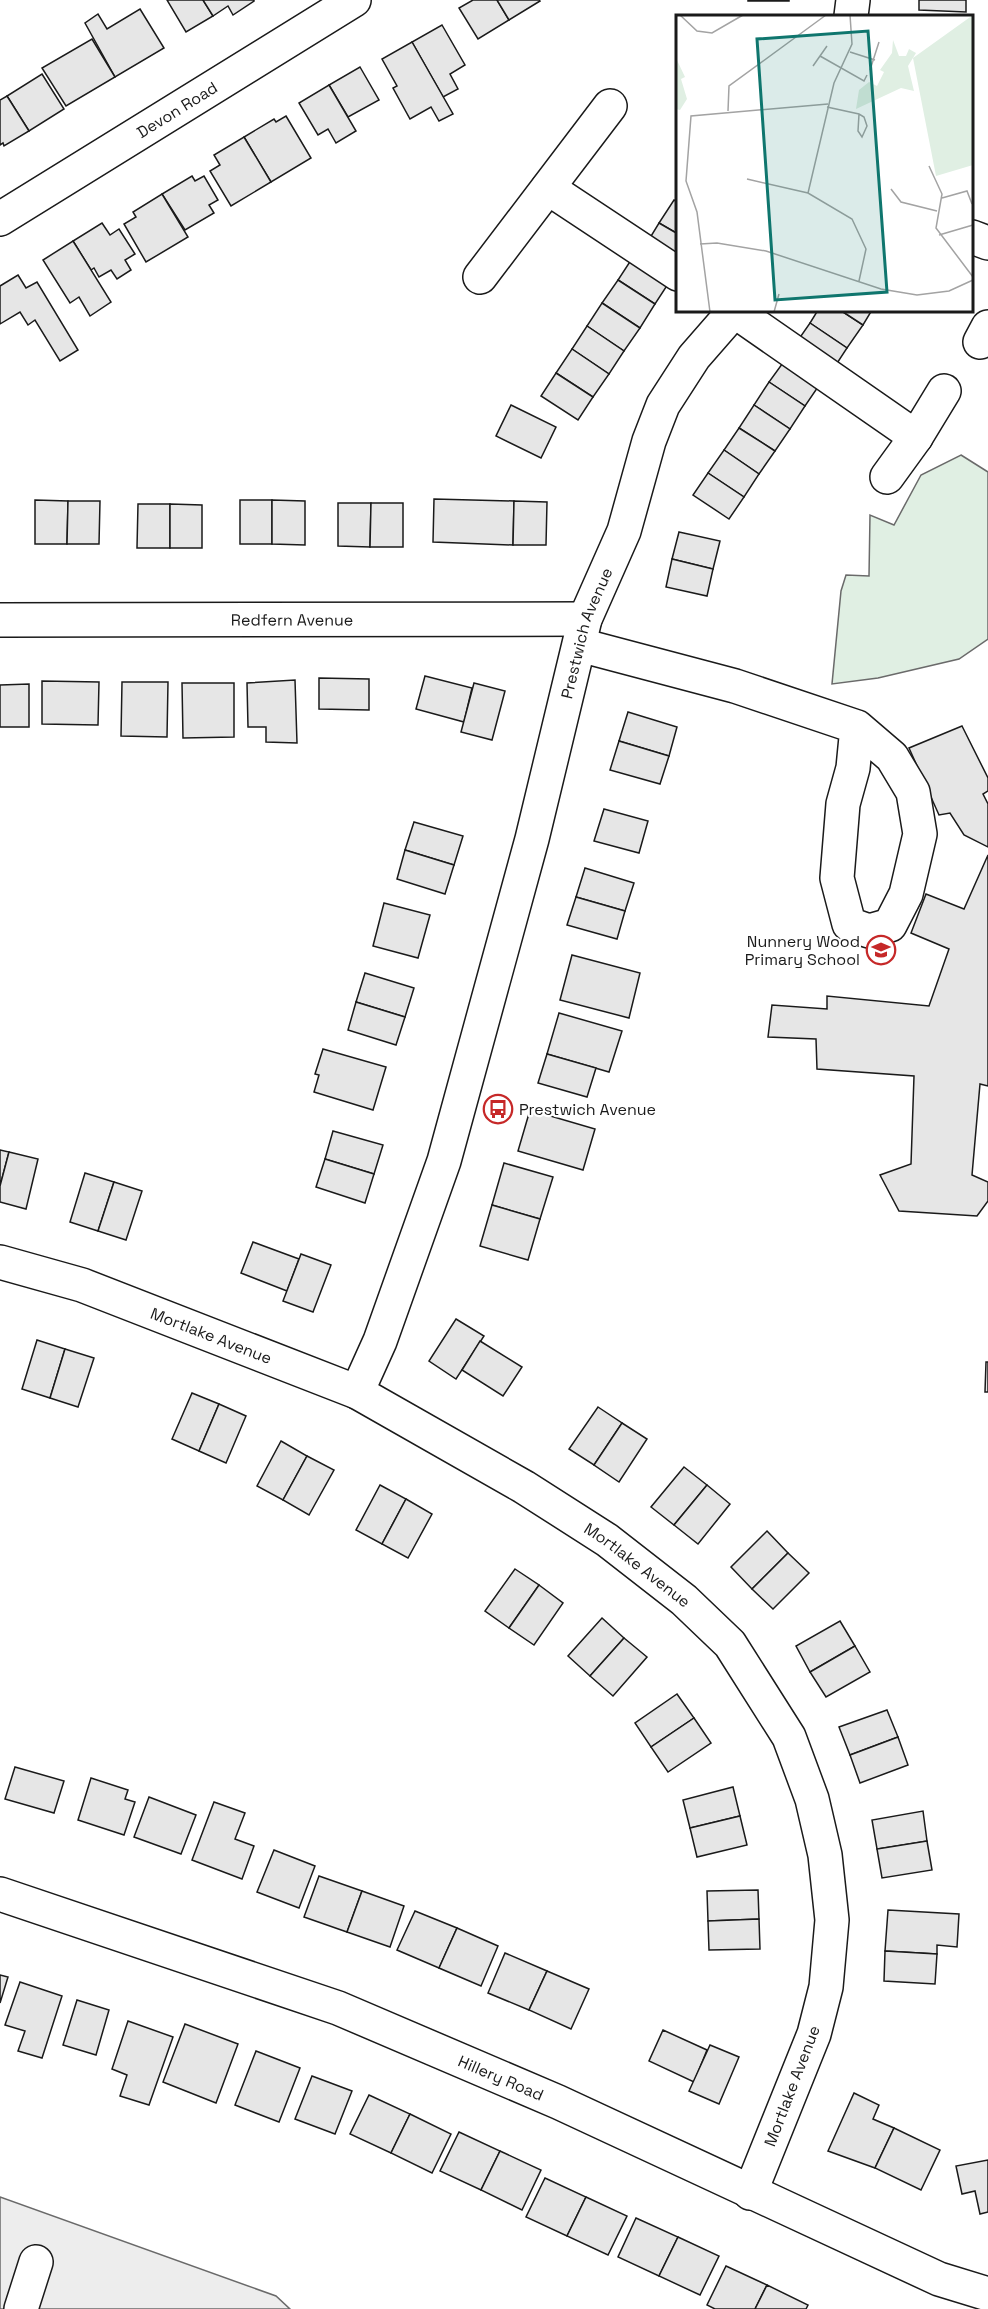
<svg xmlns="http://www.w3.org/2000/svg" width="988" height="2309" font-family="'Space Grotesk',sans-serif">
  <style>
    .green { fill: #e0efe3; stroke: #6a6a6a; stroke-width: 1.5 }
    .parking { fill: #ededed; stroke: #6a6a6a; stroke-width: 1.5 }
    .building { fill: #e6e6e6; stroke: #1a1a1a; stroke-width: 1.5 }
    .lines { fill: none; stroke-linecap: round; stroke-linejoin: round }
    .minor-casing { stroke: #1a1a1a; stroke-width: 36 }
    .minor { stroke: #fff; stroke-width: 33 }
    .labels { text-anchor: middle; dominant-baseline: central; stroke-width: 4.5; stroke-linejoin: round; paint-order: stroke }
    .street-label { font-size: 16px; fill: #1a1a1a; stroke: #fff }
    .poi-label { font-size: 16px; fill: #1a1a1a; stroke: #fff; text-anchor: end }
    .inset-road { fill: none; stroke: #a3a3a3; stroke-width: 1.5 }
    .view { fill: #0f766e; fill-opacity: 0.15; stroke: #0f766e; stroke-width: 3 }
    .inset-edge { fill: none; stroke: #1a1a1a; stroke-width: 3 }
  </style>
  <rect width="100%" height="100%" fill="#fff"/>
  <path class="green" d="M961,455l27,17v167l-29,20 -81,19 -46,6 9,-93 5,-16 23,1 1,-61 24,10 27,-50z"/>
  <path class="parking" d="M0,2197l276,99 14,13h-290z"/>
  <g class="building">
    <path d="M167,0h36l10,16 -27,16z"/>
    <path d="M203,0h51v1l-21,14 -5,-9 -15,10z"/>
    <path d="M473,0h24l12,20 -31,19 -19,-31z"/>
    <path d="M497,0h42l1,1 -31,19z"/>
    <rect x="748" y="0" width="41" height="1"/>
    <path d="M919,0h47v12l-47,-2z"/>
    <path d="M140,9l24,39 -49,29 -30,-54 13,-9 9,15z"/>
    <path d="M442,25l23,40 -15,9 8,15 -15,8 -31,-55z"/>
    <path d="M92,39l23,38 -49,29 -24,-38z"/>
    <path d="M412,42l41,72 -14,7 -8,-14 -21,12 -17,-31 4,-2 -15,-27z"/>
    <path d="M360,67l19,33 -31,17 -19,-32z"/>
    <path d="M42,74l22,35 -35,22 -22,-35z"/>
    <path d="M329,85l27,46 -20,12 -8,-14 -10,6 -19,-32z"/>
    <path d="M7,96l22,35 -25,15 -1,-3 -3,2v-45z"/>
    <path d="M286,116l25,42 -40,24 -27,-45 30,-18 2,3z"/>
    <path d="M244,137l27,45 -40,24 -21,-35 10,-6 -6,-10z"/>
    <path d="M192,176l3,5 9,-5 14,24 -9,5 5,8 -29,17 -23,-36z"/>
    <path d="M162,194l26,43 -42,25 -22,-38 12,-7 -3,-5z"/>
    <path d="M674,200l4,2v32l-19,-11z"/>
    <path d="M102,223l8,12 9,-6 16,25 -10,6 6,10 -14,9 -6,-9 -12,7 -5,-9 -3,2 -18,-29z"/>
    <path d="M659,223l19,11v31l-33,-19z"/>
    <path d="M73,241l38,61 -21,14 -11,-19 -9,6 -27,-43z"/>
    <path d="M633,257l37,24 -15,23 -37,-24z"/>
    <path d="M18,275l8,13 11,-6 41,68 -18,11 -25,-41 -7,5 -8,-13 -20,12v-38z"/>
    <path d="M618,280l37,24 -15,24 -38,-25z"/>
    <path d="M602,303l38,25 -16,23 -37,-25z"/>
    <path d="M818,310h22l23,15 -16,23 -37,-25z"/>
    <path d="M840,310h32l-9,15z"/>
    <path d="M810,323l37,25 -15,23 -38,-25z"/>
    <path d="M587,326l37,25 -15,23 -37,-25z"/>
    <path d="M572,349l37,25 -16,23 -37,-24z"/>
    <path d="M785,360l35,24 -15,22 -36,-24z"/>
    <path d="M556,373l37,24 -15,23 -37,-24z"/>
    <path d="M769,382l36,24 -15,23 -36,-24z"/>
    <path d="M511,405l45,22 -15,31 -45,-22z"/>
    <path d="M754,405l36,24 -15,22 -36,-23z"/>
    <path d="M739,428l36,23 -16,23 -35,-24z"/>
    <path d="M724,450l35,24 -15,23 -36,-24z"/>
    <path d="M708,473l36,24 -15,22 -36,-24z"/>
    <path d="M434,499l80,2 -1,44 -80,-3z"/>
    <path d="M35,500l33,1 -1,43h-32z"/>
    <rect x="240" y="500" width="32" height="44"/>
    <path d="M272,500l33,1v44l-33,-1z"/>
    <path d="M68,501h32l-1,43h-32z"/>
    <path d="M514,501l33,1 -1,43h-33z"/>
    <path d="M338,503h33l-1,44 -32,-1z"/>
    <path d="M371,503h32v44h-33z"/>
    <path d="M138,504h32v44h-33z"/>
    <path d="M170,504l32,1v43h-32z"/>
    <path d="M679,532l41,9 -7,28 -41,-10z"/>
    <path d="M672,559l41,10 -6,27 -41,-9z"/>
    <path d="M425,676l47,12 -8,34 -48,-13z"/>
    <path d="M319,678l50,1v31l-50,-1z"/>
    <path d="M295,680l2,63 -31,-1v-15h-18l-1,-44z"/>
    <path d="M42,681l57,1 -1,43 -56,-1z"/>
    <path d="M122,682h46l-1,55 -46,-1z"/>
    <path d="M182,683h52v54l-51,1z"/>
    <path d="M474,683l31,8 -13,49 -31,-8z"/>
    <path d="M29,684v43h-29v-42z"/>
    <path d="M628,712l49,15 -8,29 -50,-15z"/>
    <path d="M962,726l26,52v13l-5,3 5,10v43l-24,-12 -14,-22 -11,2 -30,-67z"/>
    <path d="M619,741l50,15 -9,28 -50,-14z"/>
    <path d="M604,809l44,12 -9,32 -45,-12z"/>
    <path d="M414,822l49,14 -9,29 -49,-15z"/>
    <path d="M405,850l49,15 -9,29 -48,-15z"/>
    <path d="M988,855v231l-8,-2 -8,91 16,7v19l-11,15 -78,-5 -19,-36 31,-11 3,-88 -97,-7 -1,-30 -48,-2 4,-32 55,4v-13l102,10 20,-57 -38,-16 15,-39 38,15z"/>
    <path d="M585,868l49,15 -9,28 -49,-14z"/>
    <path d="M576,897l49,14 -8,28 -50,-14z"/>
    <path d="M384,903l46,12 -12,43 -45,-12z"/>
    <path d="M572,955l68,18 -11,45 -69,-18z"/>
    <path d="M365,973l49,15 -9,29 -49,-15z"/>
    <path d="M356,1002l49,15 -9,28 -48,-15z"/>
    <path d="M559,1013l63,18 -13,41 -62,-18z"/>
    <path d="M323,1049l63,18 -13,43 -59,-18 5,-17 -4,-1z"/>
    <path d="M547,1054l49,14 -9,29 -49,-14z"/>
    <path d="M530,1110l65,19 -12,41 -65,-19z"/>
    <path d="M333,1131l50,14 -9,29 -49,-15z"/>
    <path d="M0,1150l9,2 -9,34z"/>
    <path d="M9,1152l29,7 -12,50 -26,-7v-16z"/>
    <path d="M325,1159l49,15 -9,29 -49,-16z"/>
    <path d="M504,1163l49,14 -13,42 -48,-14z"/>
    <path d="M85,1173l29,9 -16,49 -28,-9z"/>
    <path d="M114,1182l28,9 -16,49 -28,-9z"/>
    <path d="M492,1205l48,14 -12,41 -48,-14z"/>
    <path d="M253,1242l46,17 -12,32 -46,-18z"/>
    <path d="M301,1254l30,11 -18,47 -30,-11z"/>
    <path d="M456,1319l28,17 -28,43 -27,-18z"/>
    <path d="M37,1340l28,9 -15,49 -28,-9z"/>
    <path d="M480,1341l42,26 -19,29 -41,-26z"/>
    <path d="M65,1349l29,9 -16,49 -28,-9z"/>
    <path d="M986,1362h2v30h-3z"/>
    <path d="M192,1393l27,11 -20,47 -27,-12z"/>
    <path d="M219,1404l27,12 -20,47 -27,-12z"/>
    <path d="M598,1407l24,16 -28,42 -25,-16z"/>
    <path d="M622,1423l25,16 -28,43 -25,-17z"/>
    <path d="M281,1441l26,15 -24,44 -26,-14z"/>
    <path d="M307,1456l27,14 -25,45 -26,-15z"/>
    <path d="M684,1467l23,18 -33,40 -23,-18z"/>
    <path d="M380,1485l26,14 -24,45 -26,-14z"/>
    <path d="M707,1485l23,19 -32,40 -24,-19z"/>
    <path d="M406,1499l26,15 -24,44 -26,-14z"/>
    <path d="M767,1531l21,22 -36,36 -21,-22z"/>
    <path d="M788,1553l21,20 -36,36 -21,-20z"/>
    <path d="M515,1569l24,16 -30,43 -24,-17z"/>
    <path d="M539,1585l24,18 -29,42 -25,-17z"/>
    <path d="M602,1618l22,20 -34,38 -22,-20z"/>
    <path d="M840,1621l15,25 -45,26 -14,-26z"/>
    <path d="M624,1638l23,19 -34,39 -23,-20z"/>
    <path d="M855,1646l15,26 -44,25 -16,-25z"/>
    <path d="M677,1694l17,24 -43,29 -16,-24z"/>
    <path d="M887,1710l11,27 -48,18 -11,-28z"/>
    <path d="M694,1718l17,25 -43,29 -17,-25z"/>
    <path d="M898,1737l10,28 -48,18 -10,-28z"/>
    <path d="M15,1767l49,14 -10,32 -49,-14z"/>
    <path d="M91,1778l37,12 -3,9 10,3 -11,33 -46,-15z"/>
    <path d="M733,1787l7,29 -50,12 -7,-28z"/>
    <path d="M149,1797l47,18 -15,39 -47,-17z"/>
    <path d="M214,1802l31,11 -10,26 19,7 -12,33 -50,-19z"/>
    <path d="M923,1811l4,30 -50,8 -5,-29z"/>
    <path d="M740,1816l7,29 -50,12 -7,-29z"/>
    <path d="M927,1841l5,29 -50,8 -5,-29z"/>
    <path d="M274,1850l41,16 -16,42 -42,-16z"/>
    <path d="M319,1876l43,15 -15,41 -43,-15z"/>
    <path d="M758,1890l1,29 -51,2 -1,-30z"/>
    <path d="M362,1891l42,15 -14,41 -43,-15z"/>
    <path d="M888,1910l71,4 -2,33 -20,-2v9l-52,-3z"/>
    <path d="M415,1911l42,17 -18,40 -42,-18z"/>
    <path d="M759,1919l1,30 -51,1 -1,-29z"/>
    <path d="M457,1928l41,18 -17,40 -42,-18z"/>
    <path d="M885,1951l52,3 -2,30 -51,-3z"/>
    <path d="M505,1953l42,18 -18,39 -41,-17z"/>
    <path d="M547,1971l42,18 -18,40 -42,-19z"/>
    <path d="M0,1975l8,2 -8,26z"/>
    <path d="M20,1982l42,14 -20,62 -24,-7 7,-20 -20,-6z"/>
    <path d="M77,2000l32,10 -13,45 -33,-10z"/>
    <path d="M128,2021l45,16 -24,68 -29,-9 7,-21 -15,-6z"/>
    <path d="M185,2024l53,20 -22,59 -53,-21z"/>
    <path d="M663,2030l44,20 -13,32 -45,-21z"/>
    <path d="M710,2045l29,12 -20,47 -30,-13z"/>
    <path d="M256,2051l44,17 -21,54 -44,-17z"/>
    <path d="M312,2076l40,15 -17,43 -40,-15z"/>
    <path d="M854,2093l25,12 -6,14 21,9 -19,40 -47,-17z"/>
    <path d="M369,2095l41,19 -19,39 -41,-19z"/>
    <path d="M410,2114l41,20 -19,39 -41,-20z"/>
    <path d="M894,2128l46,22 -19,40 -46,-22z"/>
    <path d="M459,2132l41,19 -19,39 -41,-19z"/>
    <path d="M500,2151l41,19 -19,40 -41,-20z"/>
    <path d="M988,2160v52l-8,2 -5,-23 -13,3 -6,-28z"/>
    <path d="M545,2178l41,19 -19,39 -41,-19z"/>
    <path d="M586,2197l41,19 -19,39 -41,-19z"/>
    <path d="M636,2218l42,19 -19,39 -41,-19z"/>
    <path d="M678,2237l41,19 -19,39 -41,-19z"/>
    <path d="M726,2266l41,19 -12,24h-40l-8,-4z"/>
    <path d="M767,2285l41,20 -2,4h-51z"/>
  </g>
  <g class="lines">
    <g class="minor-casing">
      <g id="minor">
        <path d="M851,16l2,-16"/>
        <path d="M548,188l130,86"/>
        <path id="s1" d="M0,219l354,-219"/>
        <path d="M972,237l16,6"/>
        <path d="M480,277l130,-171"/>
        <path d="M733,310l183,127 28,-46"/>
        <path d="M980,342l8,-15"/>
        <path d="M887,477l29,-40"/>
        <path id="s2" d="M0,620l585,-1"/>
        <path d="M580,645l155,41 122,41 35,30 21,35 7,42 -14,60 -16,31 -21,6 -20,-7 -12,-46 6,-74 10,-36 4,-41"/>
        <path id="s3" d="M0,1262l82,23 275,107 167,95 83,53 77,60 46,44 59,93 23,62 13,56 7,65 -6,67 -12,47 -64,159"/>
        <path id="s4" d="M357,1392l23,-51 64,-180 88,-322 53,-220 39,-88 25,-90 14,-36 31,-48 41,-47"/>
        <path id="s5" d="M0,1894l338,114 220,94 381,177 49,15"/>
        <path d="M21,2309l15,-47"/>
      </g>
    </g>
    <use href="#minor" class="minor"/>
  </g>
  <defs>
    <g id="school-ring" transform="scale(1.5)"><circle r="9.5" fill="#fff" stroke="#c62828" stroke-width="1.5"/><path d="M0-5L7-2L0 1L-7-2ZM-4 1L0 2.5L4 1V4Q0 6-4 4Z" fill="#c62828"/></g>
    <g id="bus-ring" transform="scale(1.5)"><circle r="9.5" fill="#fff" stroke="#c62828" stroke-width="1.5"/><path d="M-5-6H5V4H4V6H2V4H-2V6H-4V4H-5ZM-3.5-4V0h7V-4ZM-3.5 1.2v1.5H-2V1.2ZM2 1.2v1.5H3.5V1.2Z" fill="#c62828"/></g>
  </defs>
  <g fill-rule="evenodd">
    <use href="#school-ring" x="881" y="950"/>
    <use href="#bus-ring" x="498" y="1109"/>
  </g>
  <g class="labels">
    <g class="street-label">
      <text stroke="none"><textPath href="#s1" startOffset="208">Devon Road</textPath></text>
      <text stroke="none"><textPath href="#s2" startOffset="292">Redfern Avenue</textPath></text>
      <text stroke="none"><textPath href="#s4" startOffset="794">Prestwich Avenue</textPath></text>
      <text stroke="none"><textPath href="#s3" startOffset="224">Mortlake Avenue</textPath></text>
      <text stroke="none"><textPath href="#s3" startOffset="710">Mortlake Avenue</textPath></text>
      <text stroke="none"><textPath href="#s5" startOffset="534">Hillery Road</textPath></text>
      <text transform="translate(792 2086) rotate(-69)">Mortlake Avenue</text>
    </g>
    <g class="poi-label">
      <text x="860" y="941">Nunnery Wood<tspan x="860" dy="18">Primary School</tspan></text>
      <text x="519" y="1109" text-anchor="start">Prestwich Avenue</text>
    </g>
  </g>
  <g transform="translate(676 15)">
    <rect width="297" height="297" fill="#fff"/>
    <path d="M297,0v150l-37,11 -23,-118zM217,25l6,16h7l3,-7 7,4 -8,13 6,25 -13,-3 -45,21 3,-19 10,-8 8,4 7,-14 -4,-2 12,-17zM0,43l9,19 -4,2 6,20 -7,11 -4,-1z" fill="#e0efe3"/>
    <path class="inset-road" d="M4,0l17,16 15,2 31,-18M174,37l25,8M144,41l44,25 3,-6M137,51l14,-20M194,55l9,-28M151,92l32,7 5,3 3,9 -5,11 -4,-6 1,-17M52,96l1,-25 97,-71M253,151l13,28 -6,34 37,49M71,164l61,14 44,26 14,30 -7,32M215,174l10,13 36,9M132,178l26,-110 18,-39 -2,-29M266,183l25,-7 5,13M263,220l34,-10M24,229l17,-1 49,8 115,38 36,6 32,-4 24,-11M34,297l-13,-100 -11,-31 5,-65 137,-12M98,297l5,-18"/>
    <path class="view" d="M192,16l19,261 -112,8 -18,-261z"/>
    <rect width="297" height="297" class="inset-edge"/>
  </g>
</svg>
